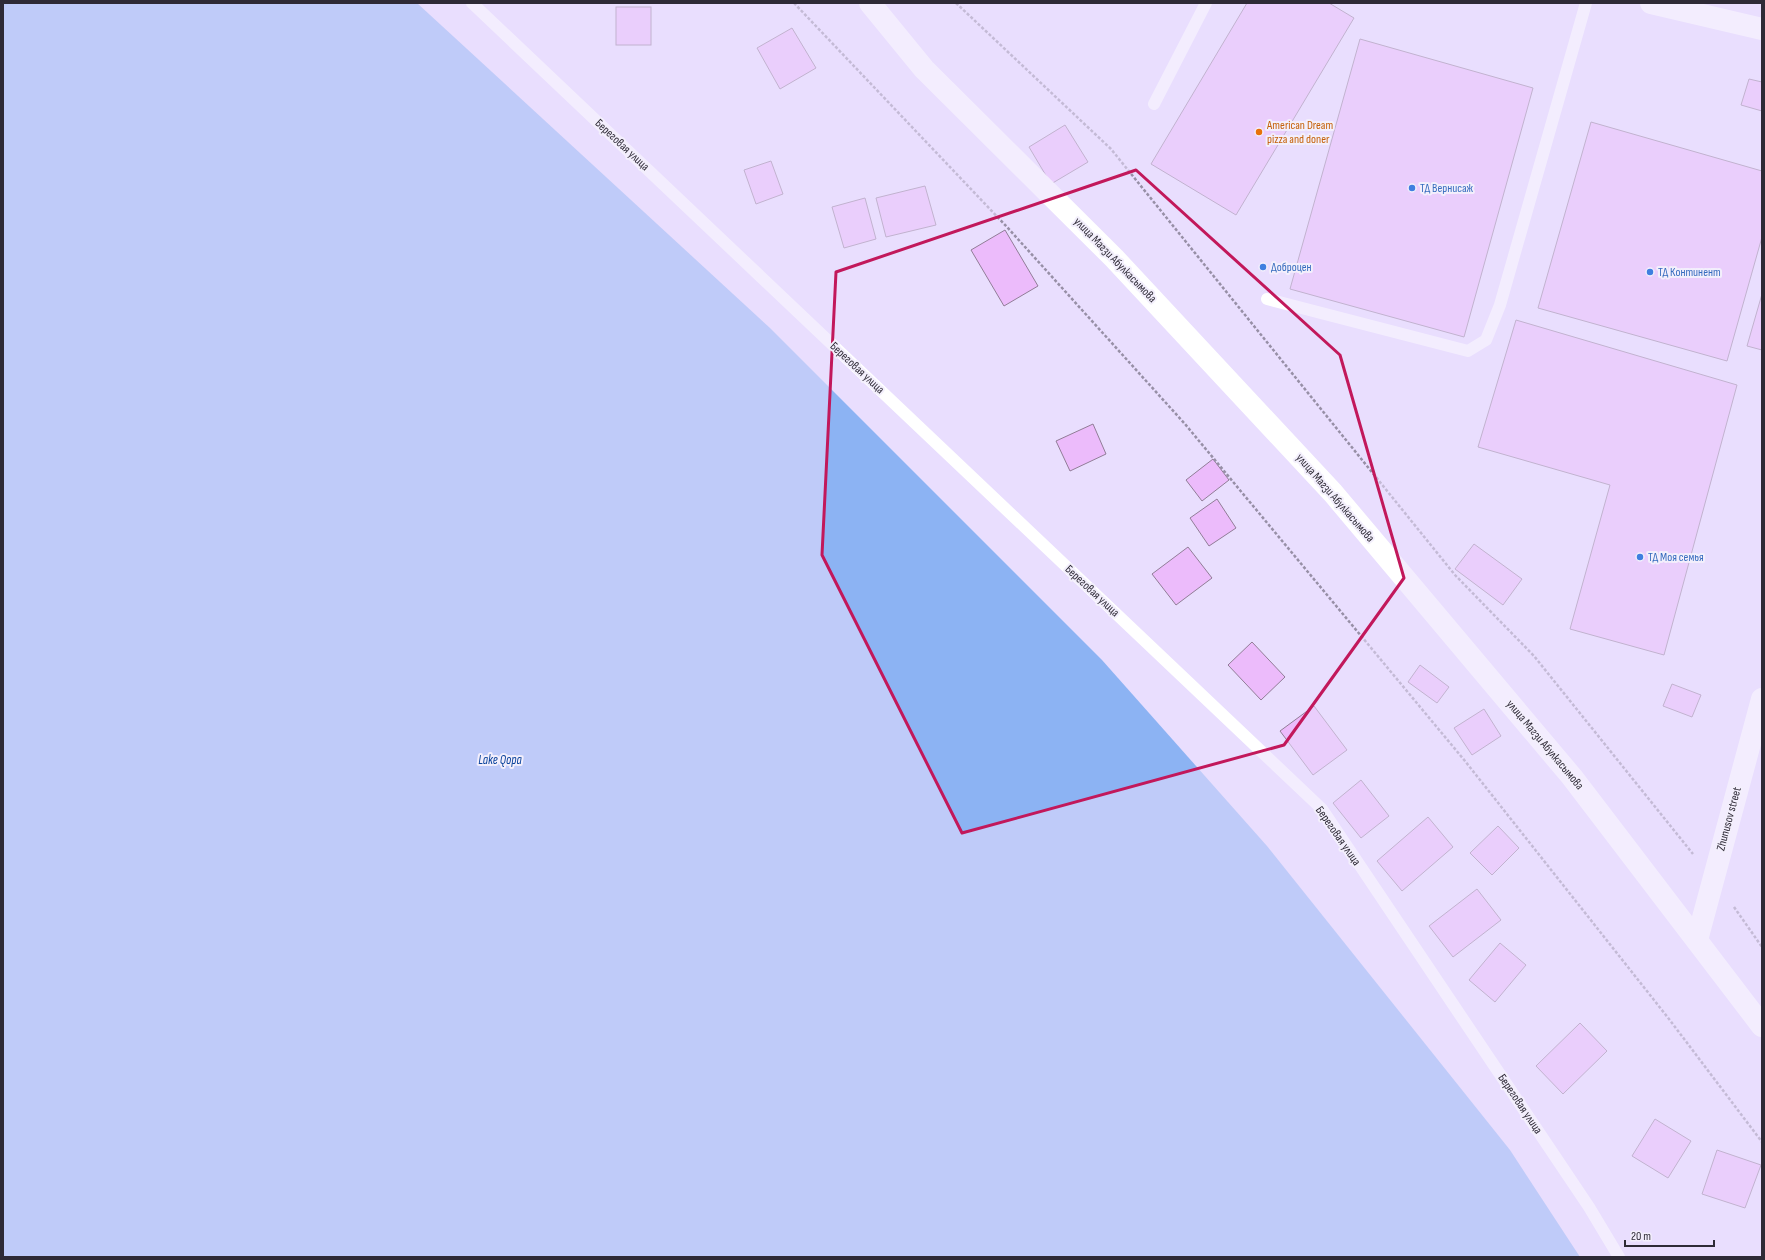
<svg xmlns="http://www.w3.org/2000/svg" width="1765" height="1260" font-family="'Sofia Sans Condensed',sans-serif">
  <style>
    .water { fill: #8cb3f3 }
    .building { fill: #ecbbfb; stroke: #917d97 }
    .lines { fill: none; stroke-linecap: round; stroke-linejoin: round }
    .path { stroke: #978fa6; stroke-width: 2.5; stroke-dasharray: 3 2; stroke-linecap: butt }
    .lane { stroke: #fff; stroke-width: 12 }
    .street { stroke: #fff; stroke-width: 22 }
    .marked { fill: none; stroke: #c2185b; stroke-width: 3; stroke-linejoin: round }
    .food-dot { fill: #e8710a; stroke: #f3effc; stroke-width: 1.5 }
    .shop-dot { fill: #3f7fe0; stroke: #f3effc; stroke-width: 1.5 }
    .labels { text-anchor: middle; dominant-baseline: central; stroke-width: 4; stroke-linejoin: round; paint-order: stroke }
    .food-label { font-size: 12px; fill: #c56008; stroke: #f3effc; text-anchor: start }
    .street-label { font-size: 12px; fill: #2e2a36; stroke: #f3effc }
    .shop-label { font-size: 12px; fill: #366cbe; stroke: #f3effc; text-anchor: start }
    .water-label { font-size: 13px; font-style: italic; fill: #08429b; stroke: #f3effc }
  </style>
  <rect width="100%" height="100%" fill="#e9defe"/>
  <path class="water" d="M3,3h414l353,325 332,332 165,186 243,304 70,107h-1577z"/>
  <g class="building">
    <path d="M1247,3h82l25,15 -118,197 -85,-51z"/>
    <rect x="616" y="7" width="35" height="38"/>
    <path d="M792,28l24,40 -36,21 -23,-41z"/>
    <path d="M1360,39l173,49 -69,249 -174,-48z"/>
    <path d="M1749,79l13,3v29l-21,-6z"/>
    <path d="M1591,122l171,49v66l-35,124 -189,-53z"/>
    <path d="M1065,125l23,37 -37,22 -22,-37z"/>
    <path d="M771,161l12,33 -27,10 -12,-34z"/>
    <path d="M925,186l11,39 -50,12 -10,-39z"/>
    <path d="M865,198l11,41 -32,9 -12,-41z"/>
    <path d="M1005,230l33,56 -34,20 -33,-56z"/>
    <path d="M1762,294v56l-15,-4z"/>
    <path d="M1516,320l221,65 -73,270 -94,-26 40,-144 -132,-38z"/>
    <path d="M1093,424l13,30 -36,17 -14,-30z"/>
    <path d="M1213,459l16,21 -27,21 -16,-21z"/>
    <path d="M1217,499l19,29 -27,18 -19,-28z"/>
    <path d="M1474,544l48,35 -19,26 -48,-36z"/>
    <path d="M1188,547l24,31 -36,27 -24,-31z"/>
    <path d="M1252,642l33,35 -24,23 -33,-35z"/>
    <path d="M1420,665l29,22 -12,16 -29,-21z"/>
    <path d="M1672,684l29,11 -9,22 -29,-11z"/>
    <path d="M1314,706l33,44 -34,25 -33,-44z"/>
    <path d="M1484,709l17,27 -29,19 -18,-27z"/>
    <path d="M1361,780l28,36 -28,22 -28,-35z"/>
    <path d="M1428,817l25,30 -51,44 -25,-30z"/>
    <path d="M1498,826l21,22 -27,27 -22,-22z"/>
    <path d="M1477,889l24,31 -48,37 -24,-31z"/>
    <path d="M1500,943l26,22 -31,37 -26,-22z"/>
    <path d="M1580,1023l27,28 -44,43 -27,-28z"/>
    <path d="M1655,1119l36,22 -23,37 -36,-22z"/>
    <path d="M1717,1150l44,15 -16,43 -43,-14z"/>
  </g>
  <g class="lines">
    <g class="path">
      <path d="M794,3l213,224 178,197 280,337 204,258 93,123"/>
      <path d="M956,3l155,146 344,426 79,81 159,198"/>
      <path d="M1734,907l28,40"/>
    </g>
    <g class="lane">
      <path d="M472,3l850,806 267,398 30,50"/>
      <path d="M1154,104l52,-101"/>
      <path d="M1267,299l201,52 18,-11 14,-35 86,-302"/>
    </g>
    <g class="street">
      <path d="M870,3l54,66 190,189 219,235 239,284 190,249"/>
      <path d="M1651,3l111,26"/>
      <path d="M1697,940l65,-241"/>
    </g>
  </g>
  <path d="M0 0H1765V1260H0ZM1136,170l204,185 64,223 -120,167 -322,88 -140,-278 14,-283z" fill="#e9defe" fill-opacity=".55" fill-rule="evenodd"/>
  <path class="marked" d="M1136,170l204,185 64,223 -120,167 -322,88 -140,-278 14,-283z"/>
  <circle class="food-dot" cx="1259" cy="132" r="4"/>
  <g class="shop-dot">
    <circle cx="1412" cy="188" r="4"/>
    <circle cx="1263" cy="267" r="4"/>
    <circle cx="1650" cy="272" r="4"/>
    <circle cx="1640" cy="557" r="4"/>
  </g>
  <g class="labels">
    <g class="food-label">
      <text x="1267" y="125">American Dream<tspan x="1267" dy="14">pizza and doner</tspan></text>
    </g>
    <g class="street-label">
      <text transform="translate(622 145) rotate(43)">Береговая улица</text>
      <text transform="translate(1115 260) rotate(46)">улица Магзи Абулкасымова</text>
      <text transform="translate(857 368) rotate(43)">Береговая улица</text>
      <text transform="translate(1335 498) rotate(49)">улица Магзи Абулкасымова</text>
      <text transform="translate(1092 591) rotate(43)">Береговая улица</text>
      <text transform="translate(1545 745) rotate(50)">улица Магзи Абулкасымова</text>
      <text transform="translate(1729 819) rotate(-75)">Zhunusov street</text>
      <text transform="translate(1338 836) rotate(55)">Береговая улица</text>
      <text transform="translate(1520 1104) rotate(56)">Береговая улица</text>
    </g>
    <g class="shop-label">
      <text x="1420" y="188">ТД Вернисаж</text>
      <text x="1271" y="267">Доброцен</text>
      <text x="1658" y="272">ТД Континент</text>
      <text x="1648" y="557">ТД Моя семья</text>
    </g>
    <g class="water-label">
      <text x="500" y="760">Lake Qopa</text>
    </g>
  </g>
  <rect width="1765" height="1260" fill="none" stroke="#2e2a36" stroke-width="8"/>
  <path d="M1625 1240v6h89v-6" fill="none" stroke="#2e2a36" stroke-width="2"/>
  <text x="1631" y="1240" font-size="12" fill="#2e2a36" stroke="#f3effc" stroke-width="3" paint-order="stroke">20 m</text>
</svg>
